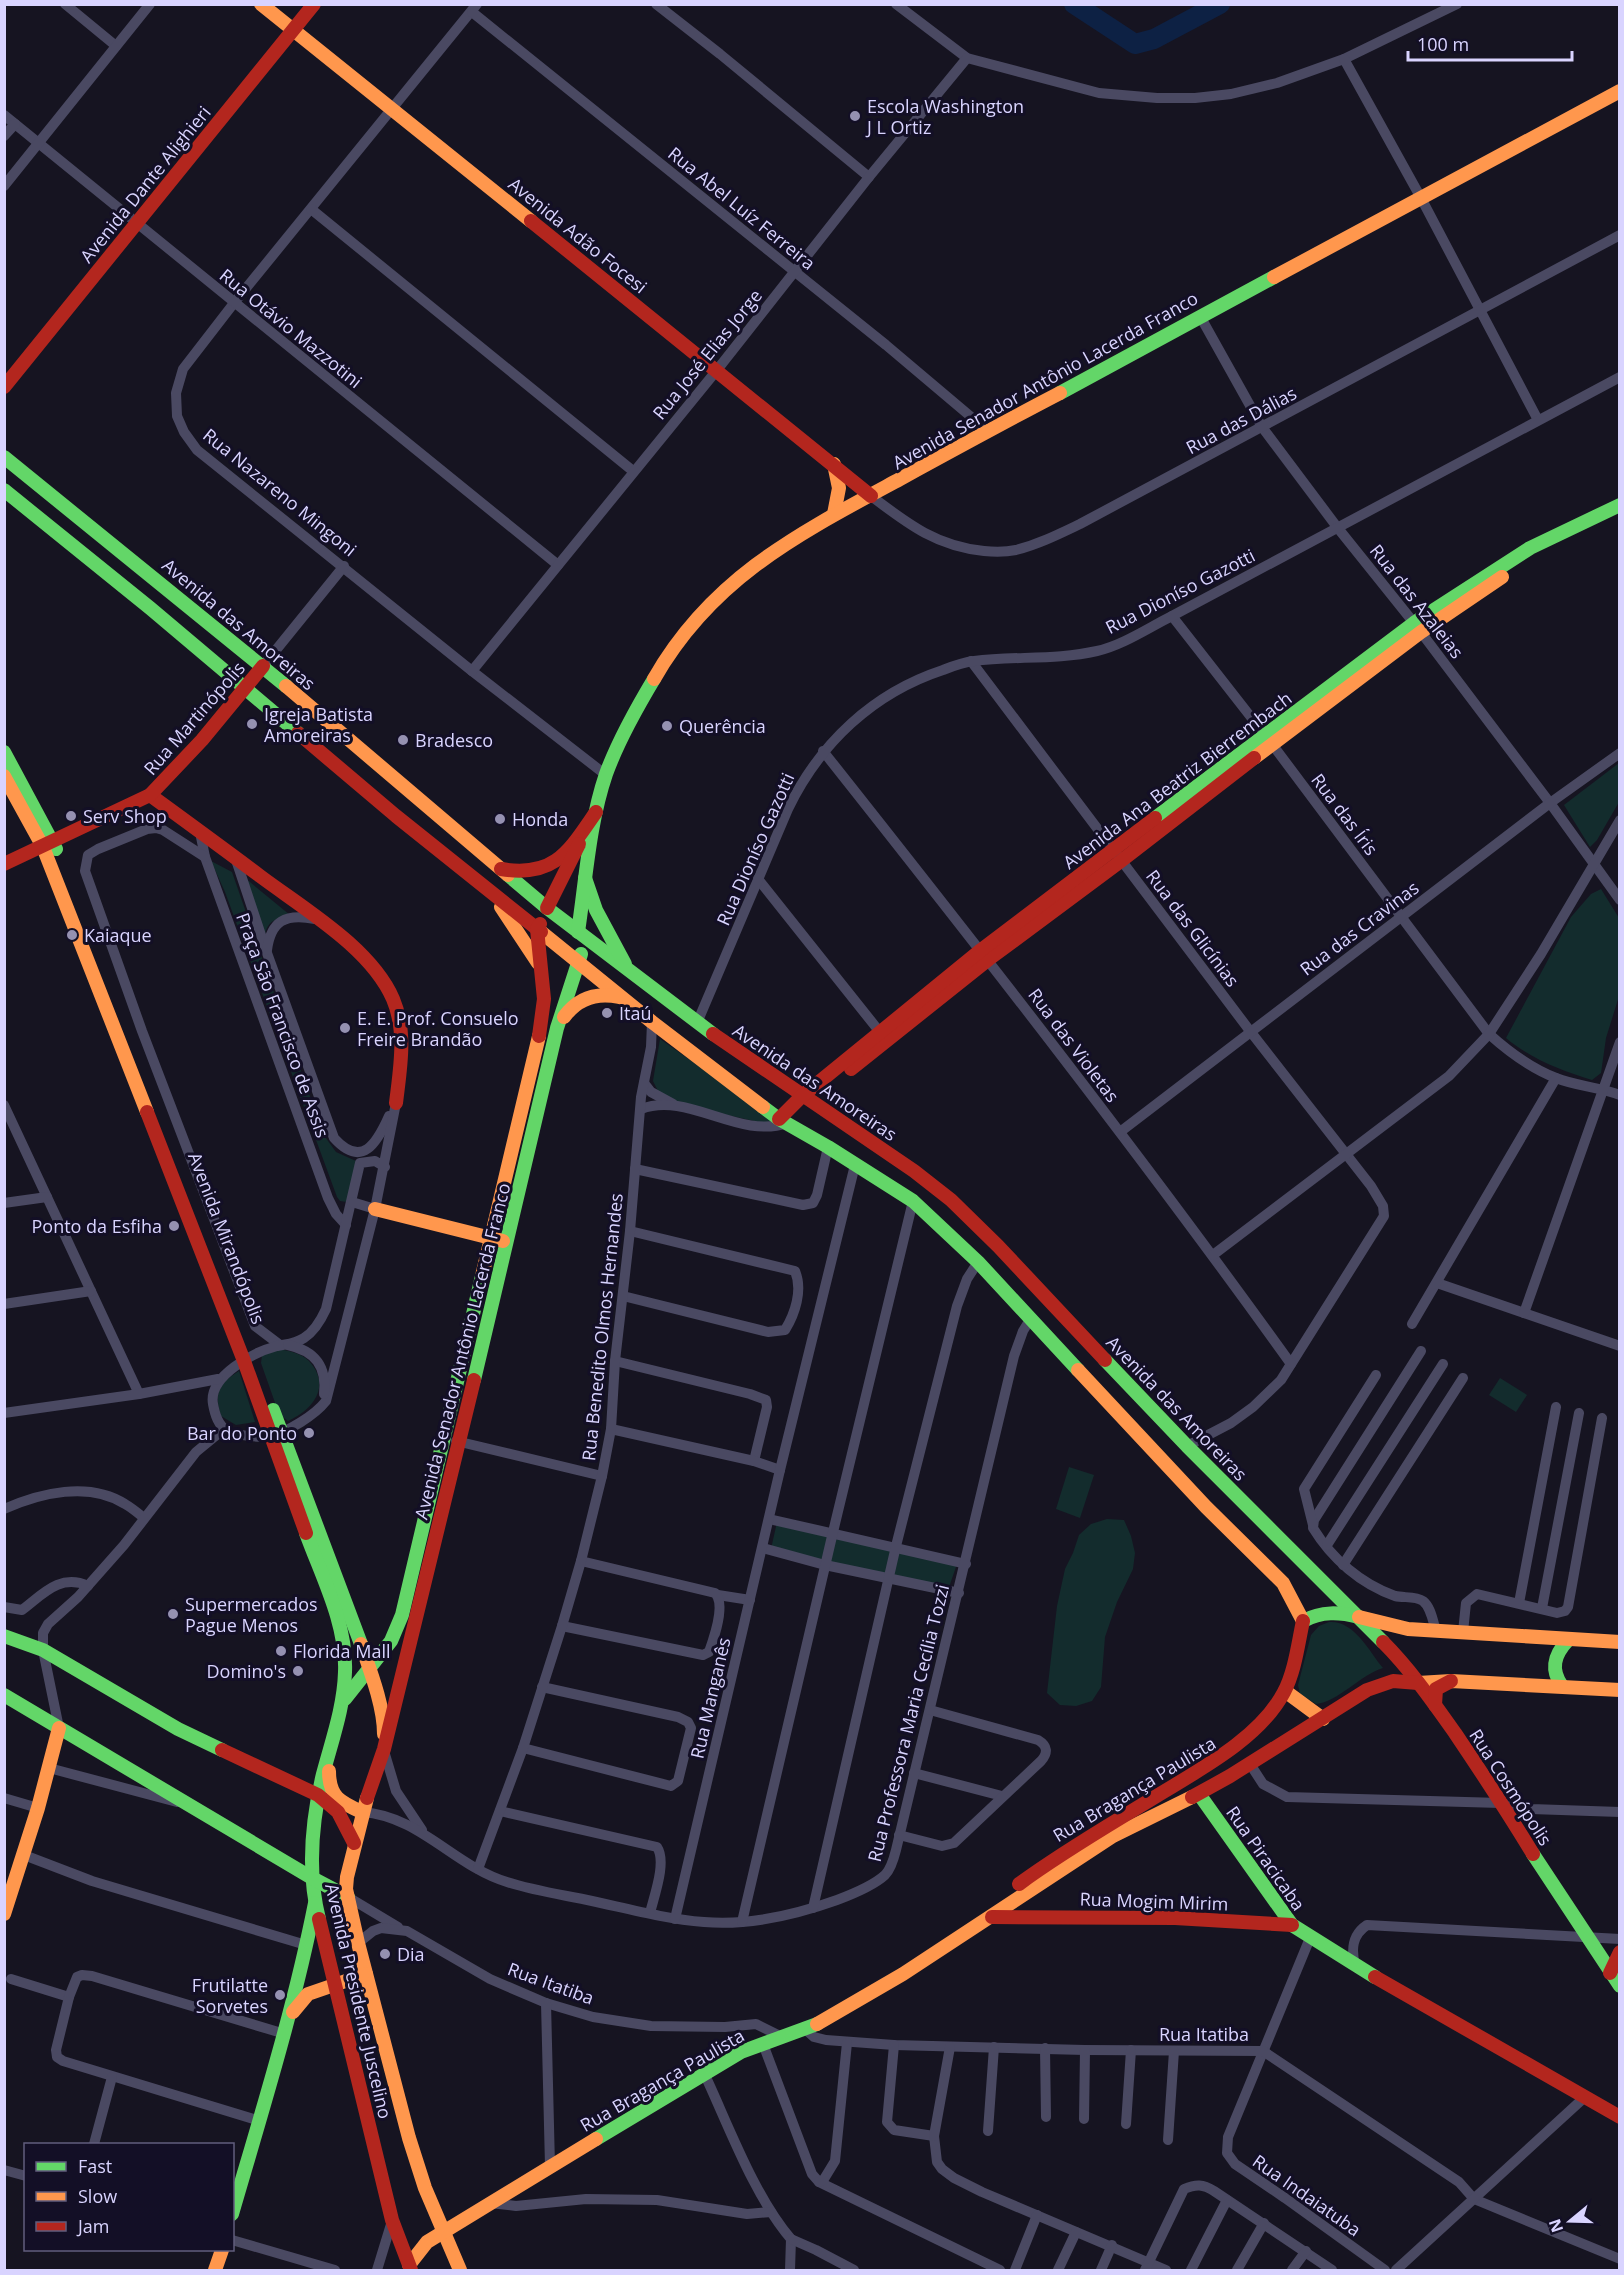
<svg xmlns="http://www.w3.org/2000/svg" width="1624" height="2275" font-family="'Open Sans',sans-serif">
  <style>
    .green { fill: #132c2d }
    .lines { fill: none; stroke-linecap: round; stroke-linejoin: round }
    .river { stroke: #0d2144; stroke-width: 20 }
    .street { stroke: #4a4962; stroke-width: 10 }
    .fast { stroke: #63d668; stroke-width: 14 }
    .slow { stroke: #ff974d; stroke-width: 14 }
    .jam { stroke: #b3261e; stroke-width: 14 }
    .poi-dot { fill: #9591b1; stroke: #130f26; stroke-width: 2 }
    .labels { text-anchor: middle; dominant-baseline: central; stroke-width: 6; stroke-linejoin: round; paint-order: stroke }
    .poi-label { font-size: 18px; fill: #d9d4ff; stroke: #130f26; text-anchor: start }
    .street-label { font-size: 18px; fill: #d9d4ff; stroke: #130f26 }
  </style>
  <rect width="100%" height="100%" fill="#161421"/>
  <g class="green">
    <path d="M1619,763v39l-22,38 -7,7 -26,-42z"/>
    <path d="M211,861l21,11 91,262 13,18 20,9 -9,41 -7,-1 -3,-4 -112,-305z"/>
    <path d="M245,878l45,37c-13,3 -23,6 -25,20z"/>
    <path d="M1601,889l18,29 1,75 -14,45 -5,35 -9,7c-30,-9 -61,-21 -86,-42l65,-121 20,-23z"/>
    <path d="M660,1039l119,83 -16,1 -85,-19 -20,-13 -5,-10z"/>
    <path d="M278,1349c11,2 23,4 31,12 23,25 4,49 -21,60l-9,-7 -18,-51 1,-8z"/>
    <path d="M239,1371l16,51 -19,3 -15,-9c-7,-23 -3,-32 18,-45z"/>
    <path d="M1500,1378l27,17 -11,17 -27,-17z"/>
    <path d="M1069,1467l25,8 -14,43 -24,-9z"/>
    <path d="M1107,1519l17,1 7,16 4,17 -2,16 -16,33 -12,35 -4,50 -9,14 -16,5 -16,-1 -13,-12 10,-87 8,-37 8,-16 6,-18 12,-11z"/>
    <path d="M777,1522l180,42 -9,26 -177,-41z"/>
    <path d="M1329,1622c25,-2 40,29 54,46 -23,7 -45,34 -67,36l-16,-10 -2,-9 13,-50 8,-9z"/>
  </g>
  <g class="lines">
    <path class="river" d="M1074,4l61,40 19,-5 66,-35"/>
    <g class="street">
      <path d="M65,4l51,42"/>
      <path d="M477,4l-243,299 -51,66 -7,24 1,23 7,16 13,18 275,221 134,104"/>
      <path d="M656,4l64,50 149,123"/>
      <path d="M896,4l71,54 132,35 58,5h38l36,-4 46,-11 67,-24 113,-55"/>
      <path d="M472,12l414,333 103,87"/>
      <path d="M1344,59l77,139 117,222"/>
      <path d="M4,115l554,450"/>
      <path d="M4,136l11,-12"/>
      <path d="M4,186l146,-182"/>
      <path d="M311,209l322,262"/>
      <path d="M1200,316l62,111 75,100 77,96 136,180 70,97"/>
      <path d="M871,496c37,28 65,50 113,55 11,1 22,1 32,-1 23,-6 43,-16 64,-26l540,-289"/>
      <path d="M1172,616l100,128 217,290c20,18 41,34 67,44 20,8 43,9 64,17"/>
      <path d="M971,661l279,370 121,155 12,20 1,10 -103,164 -28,27 -22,16 -44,23"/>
      <path d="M263,666l81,-100"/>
      <path d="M472,671l245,-301 152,-193 98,-119"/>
      <path d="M823,751c160,202 318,404 468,613"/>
      <path d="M200,832l5,25 123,341 8,16 10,11"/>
      <path d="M205,857l-42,-27 -7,-2 -9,1 -49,20 -10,6 -3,16 57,160 113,295 25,19"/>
      <path d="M235,857l32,96 67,185c28,31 43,5 55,-22"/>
      <path d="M758,879l125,157"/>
      <path d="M267,950c4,-29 18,-37 48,-31"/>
      <path d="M697,1023l91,-214c32,-66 85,-116 155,-139 10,-4 21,-8 31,-9 41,-5 83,-1 123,-10 26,-6 51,-23 75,-35l448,-239"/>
      <path d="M644,1083l7,9 22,12"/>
      <path d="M4,1105l135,289"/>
      <path d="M641,1109c47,-18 98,31 146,14"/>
      <path d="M1120,1132l430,-329 70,-50"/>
      <path d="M385,1167l-10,-6 -15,2 -34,146c-5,11 -11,22 -22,29 -9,6 -18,6 -27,8 -23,6 -69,30 -64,58 2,11 5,21 15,28 12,3 29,6 42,4 18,-4 45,-21 56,-35l49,-192 21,-106"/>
      <path d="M635,1169l168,36 10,-2 4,-8 11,-48"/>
      <path d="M352,1202l23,7"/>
      <path d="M4,1203l43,-6"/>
      <path d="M1213,1255l236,-179 40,-42 52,-80 79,-134"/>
      <path d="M1437,1283l183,63"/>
      <path d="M623,1296l145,36 17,-2c10,-16 18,-40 10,-59l-165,-40"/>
      <path d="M4,1304l87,-13"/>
      <path d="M1524,1313l96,-271"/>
      <path d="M1412,1324l144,-246"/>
      <path d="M288,1345c27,6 39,21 36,49"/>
      <path d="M1421,1351l-107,169 -1,8c19,31 48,56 82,68 9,2 21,0 28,5 8,6 10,21 13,30"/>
      <path d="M615,1361l135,33 16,6 1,7 -13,54"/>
      <path d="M4,1413l135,-19 79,-15"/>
      <path d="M611,1429l143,32 26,9"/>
      <path d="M456,1441l146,35"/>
      <path d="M4,1509c36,-16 85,-28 121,-5 7,4 13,9 19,14"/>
      <path d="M769,1519l197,45"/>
      <path d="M1313,1525l-9,-36 72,-114"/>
      <path d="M1327,1545l116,-181"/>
      <path d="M763,1548l62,17 134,28"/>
      <path d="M1343,1565l120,-187"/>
      <path d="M718,1595l32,5"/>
      <path d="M1519,1603l37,-196"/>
      <path d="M4,1607l18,3c20,-15 38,-37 66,-24"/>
      <path d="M1542,1608l37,-195"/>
      <path d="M562,1626l141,29 6,-3c5,-14 17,-48 6,-59l-134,-32"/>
      <path d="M1463,1632l3,-29 11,-9 80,19 8,-2 3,-4 34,-189"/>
      <path d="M59,1728l-16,-78v-17l5,-9 30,-27 46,-52 72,-93 28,-23"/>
      <path d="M523,1748l148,38 7,-5 13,-53 -3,-6 -10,-5 -136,-30"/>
      <path d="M384,1751l12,40 26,39"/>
      <path d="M1250,1764l13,20 24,13 214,6 30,6 89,3"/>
      <path d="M49,1768l128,34"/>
      <path d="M914,1773l88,23"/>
      <path d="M4,1798l34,10"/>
      <path d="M500,1811l157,36c10,15 -3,49 -7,66"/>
      <path d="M362,1812c58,4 92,54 145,70 28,9 57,13 85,19 37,8 74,18 112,21 45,4 91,-7 133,-22 16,-6 36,-14 48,-25 6,-6 9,-17 11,-25l118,-494 9,-25 8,-13"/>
      <path d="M899,1835l43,11 12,-3 87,-82c7,-8 7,-15 -3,-21l-108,-30"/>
      <path d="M24,1855l68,26 214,64"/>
      <path d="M478,1869l45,-121 39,-122 19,-65 21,-85 9,-47 4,-68 15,-130 11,-134 10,-50 1,-25"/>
      <path d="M348,1897l50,30"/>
      <path d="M813,1908l83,-362 61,-240 10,-27 11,-17"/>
      <path d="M675,1919l105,-449 75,-305"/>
      <path d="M742,1922l91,-390 80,-331"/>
      <path d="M1310,1938l-82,199 -1,16 8,11 50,34 100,72"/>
      <path d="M358,1943l15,-12 8,-3 26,3 83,48 56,24 47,14 58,9 74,1 31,-3 26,13"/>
      <path d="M1355,1965c-4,-16 -3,-30 12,-40l253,14"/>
      <path d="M11,1979l58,18"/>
      <path d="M546,2003l4,163"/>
      <path d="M805,2029l9,8 12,3 68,5 191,5 178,1 196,131 15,17 146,60"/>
      <path d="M763,2044l49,130 7,8 181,88"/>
      <path d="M894,2045l-7,77 7,8 40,6 3,26 5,7 12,9 28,14 184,78"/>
      <path d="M1045,2048l1,69"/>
      <path d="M704,2073c24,51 50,123 87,166l-1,31"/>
      <path d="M1084,2119l1,-69"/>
      <path d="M260,2121l-197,-60 -6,-4 -1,-7 13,-53 8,-20 5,-2 10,1 193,58"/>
      <path d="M1126,2124l5,-74"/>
      <path d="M988,2131l6,-84"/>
      <path d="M934,2136l16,-89"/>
      <path d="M1168,2140l6,-89"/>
      <path d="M94,2144l18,-67"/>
      <path d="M4,2170l22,6"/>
      <path d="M819,2182l5,-3 11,-18 12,-118"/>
      <path d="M490,2203l26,3 70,-7 71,1 90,14 24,-2"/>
      <path d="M791,2239l25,11 38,20"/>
      <path d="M232,2240l103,30"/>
      <path d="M377,2270l15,-49"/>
      <path d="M1015,2270l22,-55"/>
      <path d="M1058,2270l18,-38"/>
      <path d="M1101,2270l11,-25"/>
      <path d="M1145,2270l39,-81c12,-5 19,-5 30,2l118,79"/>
      <path d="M1191,2270l36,-70"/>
      <path d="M1237,2270l27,-47"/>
      <path d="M1292,2270l14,-19"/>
      <path d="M1396,2270l190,-174"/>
    </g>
    <g class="fast">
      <path d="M1060,393l214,-116"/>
      <path d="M4,457l282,229"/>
      <path d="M4,490l146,118 148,125"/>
      <path d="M4,752l52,97"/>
      <path d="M1155,818l259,-195 116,-75 90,-43"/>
      <path d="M508,875l39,33 166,126"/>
      <path d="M585,878l11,32 29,54"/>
      <path d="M578,932c8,-53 11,-108 28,-158 12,-33 30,-65 48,-95"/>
      <path d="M763,1107l16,12 49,28 85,54 65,61 100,108"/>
      <path d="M1105,1360l82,86 196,196"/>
      <path d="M474,1380l83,-352 24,-74"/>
      <path d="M273,1410l88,234"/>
      <path d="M306,1533c16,44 41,91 39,139 -1,35 -13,68 -22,102 -11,46 -16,98 -4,145"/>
      <path d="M1303,1621c19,-10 36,-9 56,-4"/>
      <path d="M4,1636l39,14 135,79 44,21"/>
      <path d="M1562,1686c-12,-17 -8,-31 6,-46"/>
      <path d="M4,1695l308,183 36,19"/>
      <path d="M345,1699l46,-58 11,-26 80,-339"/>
      <path d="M1199,1794l93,131 83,52"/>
      <path d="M1533,1854l87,132"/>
      <path d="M596,2139l145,-87 76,-28"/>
      <path d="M232,2214c30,-103 62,-205 83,-311"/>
    </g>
    <g class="slow">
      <path d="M261,4l270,217"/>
      <path d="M1274,277l346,-186"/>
      <path d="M834,464l5,24 -5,26"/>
      <path d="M654,679c58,-102 146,-146 246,-200 53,-29 106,-58 160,-86"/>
      <path d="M286,686l222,189"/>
      <path d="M1254,758l167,-126 81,-55"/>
      <path d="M4,776l39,71 104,265"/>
      <path d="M501,907l37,56"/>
      <path d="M541,932l111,90 111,85"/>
      <path d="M564,1017c14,-19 32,-25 55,-20"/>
      <path d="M375,1209l128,32"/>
      <path d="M482,1276l57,-240"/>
      <path d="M1078,1370l128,137 77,76 20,38"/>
      <path d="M1359,1617l49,12 212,13"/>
      <path d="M361,1644c9,26 23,62 23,90"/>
      <path d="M1418,1683l33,-2 169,9"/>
      <path d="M1285,1691l38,28"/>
      <path d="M329,1771c0,26 11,31 33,41"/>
      <path d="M367,1798l-20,79 -1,12 12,54 51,195 16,50 35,82"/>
      <path d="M4,1914l34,-106 21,-80"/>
      <path d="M293,2012l15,-18 58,-20"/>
      <path d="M817,2024l86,-50 210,-138 79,-39"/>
      <path d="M409,2265l18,-23 169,-103"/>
      <path d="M215,2270l7,-20"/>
    </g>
    <g class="jam">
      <path d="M531,221l340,275"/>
      <path d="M4,387l310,-383"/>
      <path d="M298,733l98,83 145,116"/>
      <path d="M150,795c37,27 74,54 110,81 44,33 111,72 133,123 14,33 7,70 3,104"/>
      <path d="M4,864l146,-69 52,-55 61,-74"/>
      <path d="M501,869c54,9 68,-18 95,-57"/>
      <path d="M547,908l32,-64"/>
      <path d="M713,1034l201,137 37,29 47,46 107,114"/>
      <path d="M539,1036l5,-37 -7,-70 3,-5"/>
      <path d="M851,1069l138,-110 132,-98 133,-103"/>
      <path d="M147,1112l97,249 62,172"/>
      <path d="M779,1119l23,-23 179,-146 174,-132"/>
      <path d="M1383,1642c27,27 50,60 72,91 27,40 53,80 78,121"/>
      <path d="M1435,1705l1,-16 15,-8"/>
      <path d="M222,1750l96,45 20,17 16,31"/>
      <path d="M1192,1797l38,-21 137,-86 26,-9 25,2"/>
      <path d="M367,1798l17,-49 90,-369"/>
      <path d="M1019,1884c42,-31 87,-57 131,-84 45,-28 109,-60 134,-108 11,-21 14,-48 19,-71"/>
      <path d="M992,1917l183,1 117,7"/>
      <path d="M319,1919l73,301 19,50"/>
      <path d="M1610,1973l10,-21"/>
      <path d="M1375,1977l245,140"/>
    </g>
  </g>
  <g class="poi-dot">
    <circle cx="855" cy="116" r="6"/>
    <circle cx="252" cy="724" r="6"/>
    <circle cx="667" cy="726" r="6"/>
    <circle cx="403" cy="740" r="6"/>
    <circle cx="71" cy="816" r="6"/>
    <circle cx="500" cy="819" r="6"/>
    <circle cx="72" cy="935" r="6"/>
    <circle cx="607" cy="1013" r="6"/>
    <circle cx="345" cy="1028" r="6"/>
    <circle cx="174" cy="1226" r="6"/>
    <circle cx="309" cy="1433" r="6"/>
    <circle cx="173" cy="1614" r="6"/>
    <circle cx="281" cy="1651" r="6"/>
    <circle cx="298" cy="1671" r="6"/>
    <circle cx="385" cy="1954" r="6"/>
    <circle cx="280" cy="1995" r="6"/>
  </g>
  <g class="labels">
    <g class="poi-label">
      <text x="867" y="106">Escola Washington<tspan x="867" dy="21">J L Ortiz</tspan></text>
      <text x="264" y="714">Igreja Batista<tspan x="264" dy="21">Amoreiras</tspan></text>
      <text x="679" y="726">Querência</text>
      <text x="415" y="740">Bradesco</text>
      <text x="83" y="816">Serv Shop</text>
      <text x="512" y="819">Honda</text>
      <text x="84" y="935">Kaiaque</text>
      <text x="619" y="1013">Itaú</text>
      <text x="357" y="1018">E. E. Prof. Consuelo<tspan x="357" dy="21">Freire Brandão</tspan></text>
      <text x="162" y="1226" text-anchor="end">Ponto da Esfiha</text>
      <text x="297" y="1433" text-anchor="end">Bar do Ponto</text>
      <text x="185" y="1604">Supermercados<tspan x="185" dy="21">Pague Menos</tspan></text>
      <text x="293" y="1651">Florida Mall</text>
      <text x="286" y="1671" text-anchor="end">Domino's</text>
      <text x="397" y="1954">Dia</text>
      <text x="268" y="1985" text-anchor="end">Frutilatte<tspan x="268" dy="21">Sorvetes</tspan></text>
    </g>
    <g class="street-label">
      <text transform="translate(145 184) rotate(-51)">Avenida Dante Alighieri</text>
      <text transform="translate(742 208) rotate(39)">Rua Abel Luíz Ferreira</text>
      <text transform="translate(578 235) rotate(39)">Avenida Adão Focesi</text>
      <text transform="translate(291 328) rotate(39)">Rua Otávio Mazzotini</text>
      <text transform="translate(707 354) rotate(-51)">Rua José Elias Jorge</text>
      <text transform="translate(1045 380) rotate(-29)">Avenida Senador Antônio Lacerda Franco</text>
      <text transform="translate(1241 420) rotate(-28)">Rua das Dálias</text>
      <text transform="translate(280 492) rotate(39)">Rua Nazareno Mingoni</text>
      <text transform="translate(1180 591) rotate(-27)">Rua Dioníso Gazotti</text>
      <text transform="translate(1417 601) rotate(52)">Rua das Azaleias</text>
      <text transform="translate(239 624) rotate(40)">Avenida das Amoreiras</text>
      <text transform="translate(194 718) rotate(-49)">Rua Martinópolis</text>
      <text transform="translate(1177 780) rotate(-37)">Avenida Ana Beatriz Bierrembach</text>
      <text transform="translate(1345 814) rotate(53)">Rua das Íris</text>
      <text transform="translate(755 849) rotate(-66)">Rua Dioníso Gazotti</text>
      <text transform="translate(1193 928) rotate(53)">Rua das Glicínias</text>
      <text transform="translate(1359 928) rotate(-37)">Rua das Cravinas</text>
      <text transform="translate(283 1025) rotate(70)">Praça São Francisco de Assis</text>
      <text transform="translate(1074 1045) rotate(53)">Rua das Violetas</text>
      <text transform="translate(815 1082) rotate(34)">Avenida das Amoreiras</text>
      <text transform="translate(227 1238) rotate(69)">Avenida Mirandópolis</text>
      <text transform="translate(602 1327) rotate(-84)">Rua Benedito Olmos Hernandes</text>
      <text transform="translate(462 1351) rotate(-76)">Avenida Senador Antônio Lacerda Franco</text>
      <text transform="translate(1177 1408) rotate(46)">Avenida das Amoreiras</text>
      <text transform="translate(710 1698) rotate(-77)">Rua Manganês</text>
      <text transform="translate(908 1723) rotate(-76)">Rua Professora Maria Cecília Tozzi</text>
      <text transform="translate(1511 1787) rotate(57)">Rua Cosmópolis</text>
      <text transform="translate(1134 1789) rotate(-31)">Rua Bragança Paulista</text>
      <text transform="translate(1266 1858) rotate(55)">Rua Piracicaba</text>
      <text transform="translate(1154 1901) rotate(2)">Rua Mogim Mirim</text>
      <text transform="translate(551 1983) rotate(20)">Rua Itatiba</text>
      <text transform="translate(359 2001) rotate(77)">Avenida Presidente Juscelino</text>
      <text x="1204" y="2034">Rua Itatiba</text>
      <text transform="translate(662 2080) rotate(-30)">Rua Bragança Paulista</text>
      <text transform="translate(1307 2195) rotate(35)">Rua Indaiatuba</text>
    </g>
  </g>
  <rect width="1624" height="2275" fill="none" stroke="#d9d4ff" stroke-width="12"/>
  <rect x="24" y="2143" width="210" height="108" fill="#130f26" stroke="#625e7d" stroke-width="1.5"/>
  <rect x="36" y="2162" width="30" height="9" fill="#63d668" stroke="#625e7d" stroke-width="1.5"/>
  <text x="78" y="2173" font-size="18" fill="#d9d4ff">Fast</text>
  <rect x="36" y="2192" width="30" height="9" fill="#ff974d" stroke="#625e7d" stroke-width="1.5"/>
  <text x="78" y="2203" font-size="18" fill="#d9d4ff">Slow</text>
  <rect x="36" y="2222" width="30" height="9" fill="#b3261e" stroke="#625e7d" stroke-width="1.5"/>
  <text x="78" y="2233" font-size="18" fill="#d9d4ff">Jam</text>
  <g transform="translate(1570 2221) rotate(251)" stroke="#130f26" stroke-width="4.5" paint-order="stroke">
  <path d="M0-4.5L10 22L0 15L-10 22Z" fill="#d9d4ff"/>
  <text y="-9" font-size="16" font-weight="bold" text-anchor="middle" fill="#d9d4ff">N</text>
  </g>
  <path d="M1408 51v9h164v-9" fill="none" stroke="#d9d4ff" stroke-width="3"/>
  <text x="1417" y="51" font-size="18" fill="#d9d4ff" stroke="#130f26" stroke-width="4.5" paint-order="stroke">100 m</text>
</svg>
